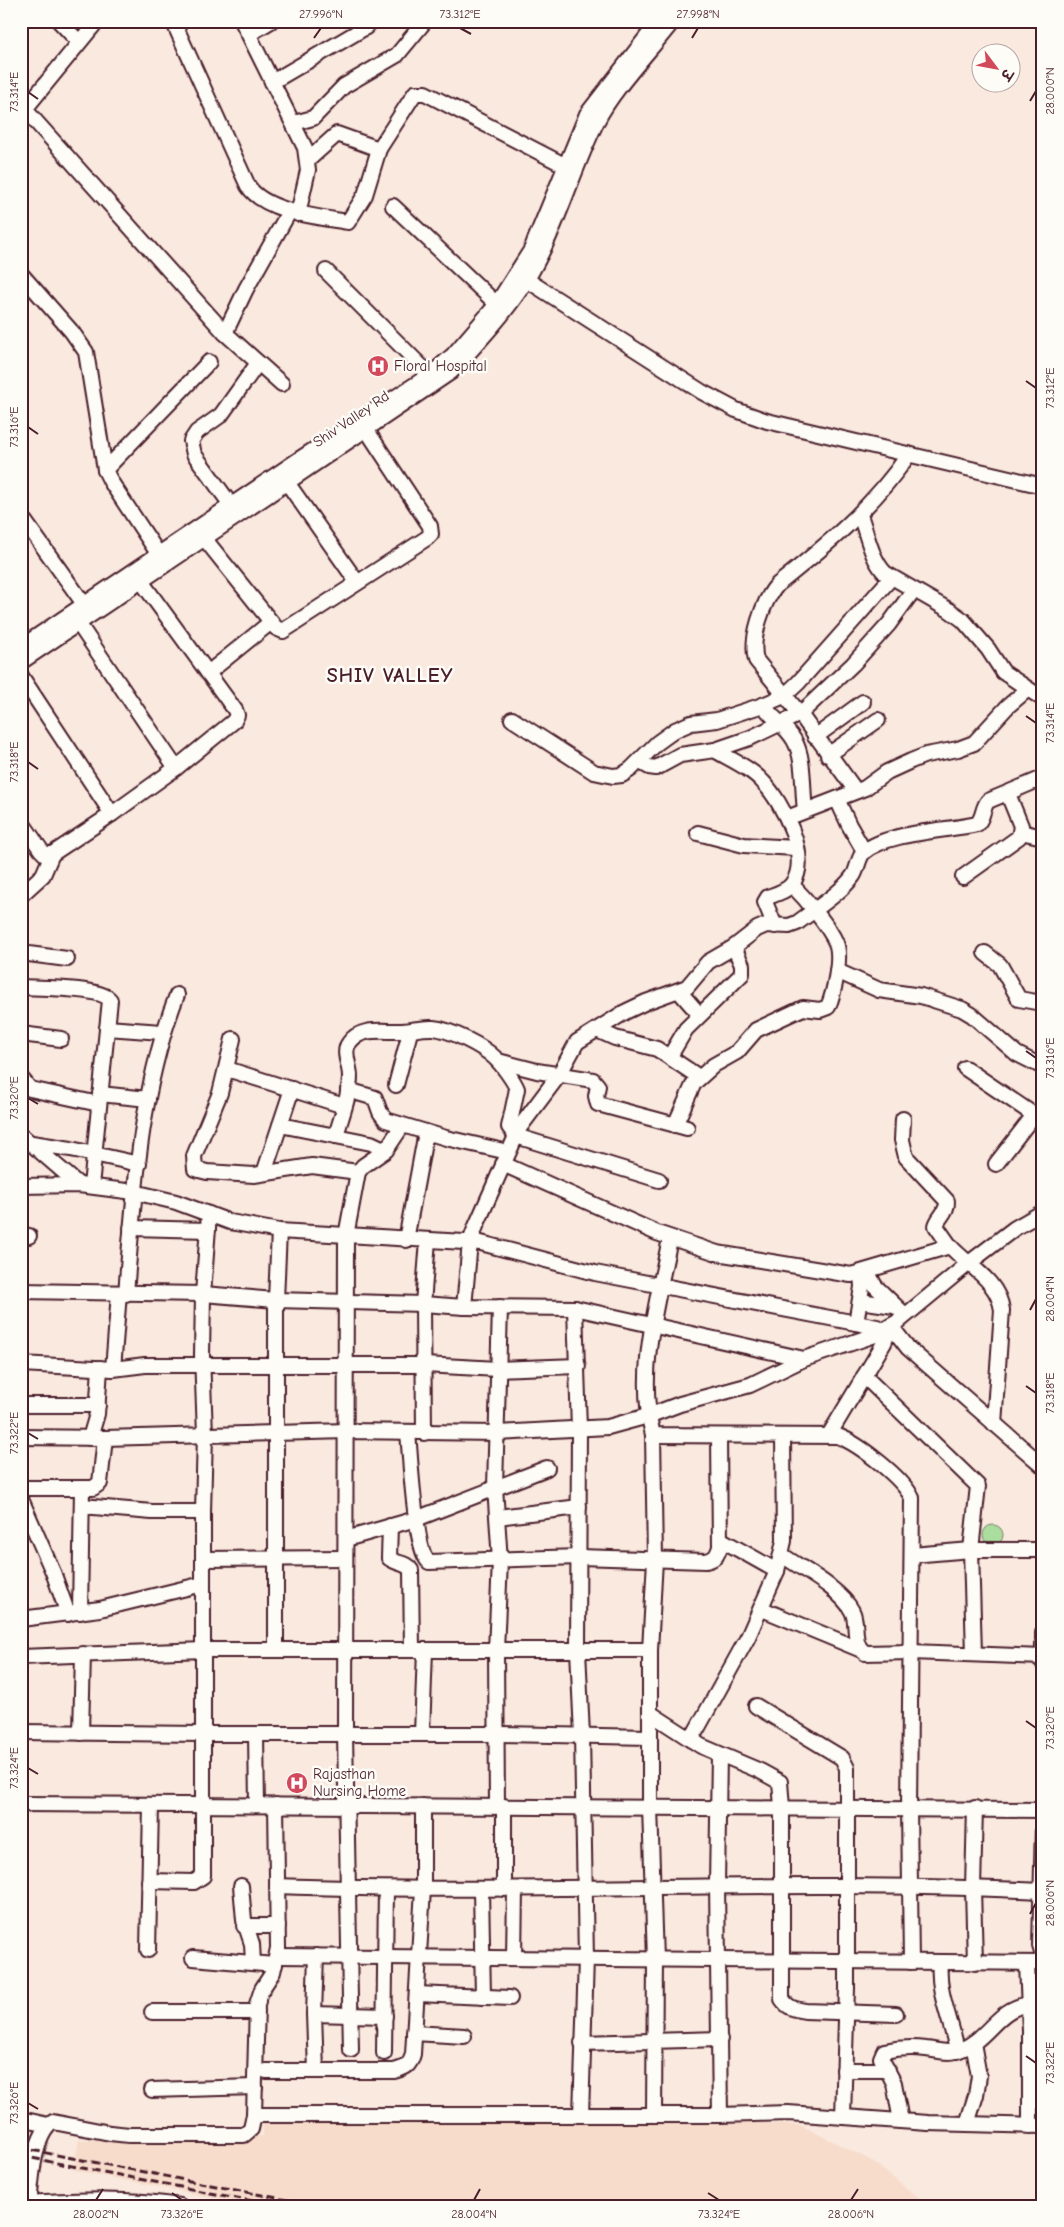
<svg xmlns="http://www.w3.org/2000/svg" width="1064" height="2227" font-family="'Comic Neue','Playpen Sans Deva',sans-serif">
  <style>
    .built { fill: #f7dccc }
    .green { fill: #abdd9e; stroke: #7a7e64 }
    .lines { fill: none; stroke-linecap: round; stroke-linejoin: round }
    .minor-casing { stroke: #4a1f2b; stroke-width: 18 }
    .minor { stroke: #fdfcf7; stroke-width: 14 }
    .rail { stroke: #4a1f2b; stroke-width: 3; stroke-dasharray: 8 4; stroke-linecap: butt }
    .ticks { fill: none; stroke: #4a1f2b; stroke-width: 2 }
    .labels { text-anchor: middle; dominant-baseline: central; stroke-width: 5; stroke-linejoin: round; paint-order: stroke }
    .poi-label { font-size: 15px; fill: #4a1f2b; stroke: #fdfcf7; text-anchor: start }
    .street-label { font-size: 15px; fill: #4a1f2b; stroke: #fdfcf7 }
    .district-label { font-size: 20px; font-weight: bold; letter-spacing: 1px; fill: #4a1f2b; stroke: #fdfcf7 }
    .neatline { fill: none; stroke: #4a1f2b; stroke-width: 2 }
    .ticks-label { font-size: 12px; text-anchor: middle; fill: #4a1f2b }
  </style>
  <rect width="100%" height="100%" fill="#f9e9de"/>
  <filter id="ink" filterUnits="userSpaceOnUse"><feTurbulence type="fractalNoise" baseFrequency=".02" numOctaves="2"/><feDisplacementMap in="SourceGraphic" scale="10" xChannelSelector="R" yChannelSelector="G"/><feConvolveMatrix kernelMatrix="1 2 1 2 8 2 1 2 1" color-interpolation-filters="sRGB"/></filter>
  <g filter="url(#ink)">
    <path class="built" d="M263,2117l437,3 100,5 70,35 60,46h-673l-184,-36 6,-30 184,-4z"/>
    <circle class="green" cx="993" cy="1535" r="10"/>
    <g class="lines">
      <g class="minor-casing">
        <g id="minor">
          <path d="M59,21l20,21"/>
          <path d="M173,21l75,165c17,26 71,31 100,36l17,-27 14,-46 36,-56h10l141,73"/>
          <path d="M242,21l63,127 3,22 -10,44"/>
          <path d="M249,34l22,-13"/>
          <path d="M272,82l94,-55 5,-6"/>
          <path d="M21,105l204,228 57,51"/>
          <path d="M25,109l72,-88"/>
          <path d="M294,123l19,-5 31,-32 53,-31 28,-34"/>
          <path d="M308,160l29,-26 42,15"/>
          <path d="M393,206l110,104"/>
          <path d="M326,271l104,104"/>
          <path d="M21,274l51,58 14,20 19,118 6,12 52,79"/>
          <path d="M527,280l175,112 34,18 31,11 276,65"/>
          <path d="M225,333l21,-44 43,-77"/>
          <path d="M105,470l104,-108"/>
          <path d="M286,481l71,101"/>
          <path d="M231,505l-37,-51 -3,-13 6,-9 24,-17 37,-52"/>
          <path d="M860,515c7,19 11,43 25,58l64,37 14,10 25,29 15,23 40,27"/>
          <path d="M21,516l63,88"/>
          <path d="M204,538l72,90 7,3 144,-93 4,-4 -1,-8 -68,-103"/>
          <path d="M78,623l98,145"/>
          <path d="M21,647l280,-189 129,-83 23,-20 43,-50 35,-55 56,-136 72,-93"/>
          <path d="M21,662l430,-290c27,-29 54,-58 75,-91 31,-50 45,-108 71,-160 17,-33 53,-70 76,-100"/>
          <path d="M208,673l63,-51"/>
          <path d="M21,676l91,138"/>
          <path d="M763,705c9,13 23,21 31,35 11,18 8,49 11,70"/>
          <path d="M512,719l82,53 19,4 9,-1 9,-6 26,-26 18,-13 16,-7 26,-3 46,-15 21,-9 14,-13 93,-105"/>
          <path d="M815,737l48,-35"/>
          <path d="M715,750c16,10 36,18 48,32 19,20 49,76 29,102 -5,7 -16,10 -24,13l-3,5 10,24"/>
          <path d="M828,755l50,-35"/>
          <path d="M640,762l9,5 7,1 24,-13 35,-5 35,-12 50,-24 53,-50 36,-40 24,-33"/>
          <path d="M856,791l-56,-77 -44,-54c-6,-22 7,-59 21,-75 50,-40 96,-78 132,-131"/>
          <path d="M837,799l12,26 15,26"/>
          <path d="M787,818l78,-30 22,-16 24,-11 15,-6 32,-6 16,-6 34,-37 20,-17"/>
          <path d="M21,821l20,29 4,4h7l60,-40 64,-46 58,-47 3,-6 -2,-5 -94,-129"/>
          <path d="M1021,832l22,5"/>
          <path d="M698,833l46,12 52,3"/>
          <path d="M963,877l56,-40 2,-11 -13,-32"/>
          <path d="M21,895l22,-20 9,-21"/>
          <path d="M21,953l46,6"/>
          <path d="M985,953l15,12 19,34 17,3 7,-3"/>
          <path d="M837,971l42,19 42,6 41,13 10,6 45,39 26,13"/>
          <path d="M21,987c17,1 80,0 89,13l-19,186"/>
          <path d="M679,991l20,23"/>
          <path d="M107,1028l55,4"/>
          <path d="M597,1030l18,8 42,11 42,28"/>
          <path d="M21,1034l40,5"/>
          <path d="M233,1039l-13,54 -26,63 1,13 12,3 47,3 58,-9 46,6"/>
          <path d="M670,1056l16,-27 56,-55v-9l-8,-18"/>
          <path d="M498,1061l39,10 56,9 5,6 -2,10 2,8 89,24"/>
          <path d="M965,1068l78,53"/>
          <path d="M227,1069l117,37"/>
          <path d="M21,1078l9,11 69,15"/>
          <path d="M396,1085l14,-53"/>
          <path d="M348,1090l27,8 5,14 6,8 60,18 62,14"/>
          <path d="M100,1094l48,5"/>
          <path d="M903,1119l-1,21 4,17 41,44c1,11 -9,16 -11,25l14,20"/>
          <path d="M280,1125l91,18 15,7"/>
          <path d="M675,1125l19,-42 20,-18 23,-13 19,-22 47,-22 17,2 8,-3c6,-14 14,-50 8,-64 -7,-17 -31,-45 -44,-58"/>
          <path d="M21,1135l58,50"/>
          <path d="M336,1136c5,-19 14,-40 14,-60 0,-11 -8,-24 -1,-33 10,-15 30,-12 46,-12 13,1 26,-4 38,-3 16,1 50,18 62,30 6,5 19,23 22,31l-8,38 7,9 143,44"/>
          <path d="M32,1143l39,6 68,15"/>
          <path d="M503,1164l154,69 60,20 134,22 99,-29c19,21 48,34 52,64l-8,114"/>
          <path d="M996,1164l38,-49"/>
          <path d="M264,1173l28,-84"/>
          <path d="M21,1186l58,-1 55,7 42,10 54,20 49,9 202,12 114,30 282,54 7,3 2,8 -2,5 -55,92"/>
          <path d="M131,1228l77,2"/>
          <path d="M21,1235l8,1"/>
          <path d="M670,1238c-12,64 -34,132 -17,197l185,1c21,8 65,42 74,62l-3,310 2,154"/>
          <path d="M406,1240l20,-108"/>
          <path d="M867,1271l8,15 30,29"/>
          <path d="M21,1291l182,3 73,6 147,4 41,3 111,1 229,51"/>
          <path d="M126,1294c8,-100 14,-205 51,-299"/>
          <path d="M860,1301l34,5"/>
          <path d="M464,1307l6,-65 6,-16 44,-99 39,-52 18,-33 48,-30 21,-10 41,-15 21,-25 26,-15 23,-18 9,-4 23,1 8,-3c17,-13 44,-30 56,-47 5,-7 5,-19 11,-24 23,-20 83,-21 113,-28 7,-7 5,-16 11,-23l55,-23"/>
          <path d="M575,1308l4,121 -1,221 4,85 4,224 -5,156"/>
          <path d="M856,1323l6,-36 -1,-14"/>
          <path d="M891,1326l17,22 135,118"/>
          <path d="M21,1364l92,5 32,-4h279l74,4 80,-3"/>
          <path d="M113,1369l6,-76"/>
          <path d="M864,1376l114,110 -7,64 3,104"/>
          <path d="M21,1405h77"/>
          <path d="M408,1432c2,22 7,120 21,130l150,-5 127,4c9,-2 11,-5 14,-14l-1,-111"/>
          <path d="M424,1433l-1,-129 5,-64"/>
          <path d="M653,1435l2,125 -5,90v157l5,153 -1,155"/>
          <path d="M21,1437l84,1 242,-7 150,2 111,-6 40,-11 32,-12 70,-19 54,-26 71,-24 24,-14 70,-58 46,-35 28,-16"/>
          <path d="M90,1438l7,-24 3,-46"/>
          <path d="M21,1488h72l7,-5 5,-45"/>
          <path d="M21,1499l32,73 15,42"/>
          <path d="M82,1506l70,6h51"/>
          <path d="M498,1517l81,-10"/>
          <path d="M390,1526l-1,32c7,6 17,4 22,12l1,80"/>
          <path d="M346,1539l70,-20 131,-51"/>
          <path d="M720,1539l57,32"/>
          <path d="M782,1555c20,14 59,34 70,56 7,13 -1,33 13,42l46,-1 132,5"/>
          <path d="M912,1555l59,-5h72"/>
          <path d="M204,1559l141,-1"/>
          <path d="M767,1611l92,38"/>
          <path d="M80,1612l2,-124"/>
          <path d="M21,1619l79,-10 103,-25"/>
          <path d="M1043,1633v30"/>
          <path d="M276,1650v-350l3,-69"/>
          <path d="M21,1657l183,-7h446"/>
          <path d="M756,1706l86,52 5,10v220l-4,129"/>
          <path d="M650,1713l51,33 59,25 20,11 2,25v192c6,9 12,10 23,12l91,3"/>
          <path d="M21,1732l181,2h295l153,3"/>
          <path d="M81,1733l2,-79"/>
          <path d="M256,1734l1,71"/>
          <path d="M422,1734l3,-84"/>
          <path d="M691,1740l57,-103 29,-66 7,-30 -1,-104"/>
          <path d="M719,1755l-2,130 3,230"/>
          <path d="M21,1804l1022,6"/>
          <path d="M497,1806l-1,-156 4,-89 -5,-74 5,-180"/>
          <path d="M504,1806v83"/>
          <path d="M975,1808l-2,80 2,75"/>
          <path d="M1043,1825l-3,121 3,10"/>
          <path d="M149,1881l45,1 9,-6v-364l2,-78 -3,-79 1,-61 6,-80"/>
          <path d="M241,1886l3,34 8,24 1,19"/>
          <path d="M277,1886c255,9 510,-8 765,5"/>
          <path d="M481,1889l2,108"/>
          <path d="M244,1926h34"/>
          <path d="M148,1950l3,-144"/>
          <path d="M278,1956l765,7"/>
          <path d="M193,1958l82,7"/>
          <path d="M514,1958l1,-69"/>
          <path d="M940,1963c-3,31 12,58 17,88"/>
          <path d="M1027,1964l3,67v95"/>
          <path d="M417,1994l93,4"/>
          <path d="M152,2012h105"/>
          <path d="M314,2014l71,2"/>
          <path d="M414,2033l50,3"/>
          <path d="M582,2043l138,-4"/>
          <path d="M351,2050l-6,-316 1,-498 12,-64 5,-6 23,-16 16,-24"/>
          <path d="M384,2053l2,-164"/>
          <path d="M844,2070h44"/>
          <path d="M266,2071h128c11,-3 16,-5 19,-17l10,-165v-83"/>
          <path d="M316,2071l-2,-57 2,-58"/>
          <path d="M152,2090l103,-3"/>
          <path d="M254,2115h466l68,-2 140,10 115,3"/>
          <path d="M21,2119l27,6"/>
          <path d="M901,2121l-7,-38 -13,-25 3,-7c14,-3 27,-4 42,-2 10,1 20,5 30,2 31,-8 40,-43 73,-47"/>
          <path d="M967,2124l9,-29 3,-19 -6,-33"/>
          <path d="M29,2203c51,-3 100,-5 151,3"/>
          <path d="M29,2206c2,-23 4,-71 24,-84l57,11 19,2h115l7,-6 3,-14 3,-111 5,-15 11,-17 5,-24 -2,-143"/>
        </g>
      </g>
      <use href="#minor" class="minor"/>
      <g class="rail">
        <path d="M21,2148l297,58"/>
        <path d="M21,2156l257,50"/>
      </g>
    </g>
  </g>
  <path class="ticks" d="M460,28l11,6M314,38l7,-10M692,38l6,-10M28,92l10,7M1030,101l6,-10M1026,381l10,7M28,427l10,7M1026,716l10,7M28,762l10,7M1026,1051l10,7M28,1098l10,6M1030,1310l6,-11M1026,1386l10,7M28,1433l10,6M1026,1721l10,7M28,1768l10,6M1030,1914l6,-11M1026,2056l10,7M28,2103l10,6M172,2193l10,7M708,2193l11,7M96,2200l7,-11M474,2200l6,-11M851,2200l7,-11"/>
  <defs>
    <g id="hospital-disc" transform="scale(1.125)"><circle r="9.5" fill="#d1495b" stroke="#fdfcf7"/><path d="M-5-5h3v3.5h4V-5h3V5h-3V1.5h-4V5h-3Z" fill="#fff"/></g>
  </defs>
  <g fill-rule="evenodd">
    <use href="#hospital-disc" x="378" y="366"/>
    <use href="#hospital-disc" x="297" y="1783"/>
  </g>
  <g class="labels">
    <g class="poi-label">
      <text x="394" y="366">Floral Hospital</text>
      <text x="313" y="1774">Rajasthan<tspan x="313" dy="17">Nursing Home</tspan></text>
    </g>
    <g class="street-label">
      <text transform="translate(351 419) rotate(-34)">Shiv Valley Rd</text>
    </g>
    <g class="district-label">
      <text x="390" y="675">SHIV VALLEY</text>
    </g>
  </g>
  <rect width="1064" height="2227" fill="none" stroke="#fdfcf7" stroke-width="55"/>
  <g transform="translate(996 68) rotate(122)"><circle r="24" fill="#fdfcf7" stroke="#b5a4a5"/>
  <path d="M0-4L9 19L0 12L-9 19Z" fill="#d1495b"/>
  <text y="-8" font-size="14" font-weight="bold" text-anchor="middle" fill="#4a1f2b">उ</text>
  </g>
  <rect x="28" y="28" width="1008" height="2172" class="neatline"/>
  <g class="ticks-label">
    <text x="321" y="18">27.996°N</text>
    <text x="460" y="18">73.312°E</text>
    <text x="698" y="18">27.998°N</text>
    <text transform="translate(1050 91) rotate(-90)" y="4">28.000°N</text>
    <text transform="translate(14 92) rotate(-90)" y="4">73.314°E</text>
    <text transform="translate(1050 388) rotate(-90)" y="4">73.312°E</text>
    <text transform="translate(14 427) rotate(-90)" y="4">73.316°E</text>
    <text transform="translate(1050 723) rotate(-90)" y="4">73.314°E</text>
    <text transform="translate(14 762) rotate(-90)" y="4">73.318°E</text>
    <text transform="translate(1050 1058) rotate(-90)" y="4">73.316°E</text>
    <text transform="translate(14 1098) rotate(-90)" y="4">73.320°E</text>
    <text transform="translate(1050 1299) rotate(-90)" y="4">28.004°N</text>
    <text transform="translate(1050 1393) rotate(-90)" y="4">73.318°E</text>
    <text transform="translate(14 1433) rotate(-90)" y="4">73.322°E</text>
    <text transform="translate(1050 1728) rotate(-90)" y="4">73.320°E</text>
    <text transform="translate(14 1768) rotate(-90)" y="4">73.324°E</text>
    <text transform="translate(1050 1903) rotate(-90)" y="4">28.006°N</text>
    <text transform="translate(1050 2063) rotate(-90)" y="4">73.322°E</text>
    <text transform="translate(14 2103) rotate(-90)" y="4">73.326°E</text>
    <text x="96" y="2218">28.002°N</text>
    <text x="182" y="2218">73.326°E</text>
    <text x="474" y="2218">28.004°N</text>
    <text x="719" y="2218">73.324°E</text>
    <text x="851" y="2218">28.006°N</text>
  </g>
</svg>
